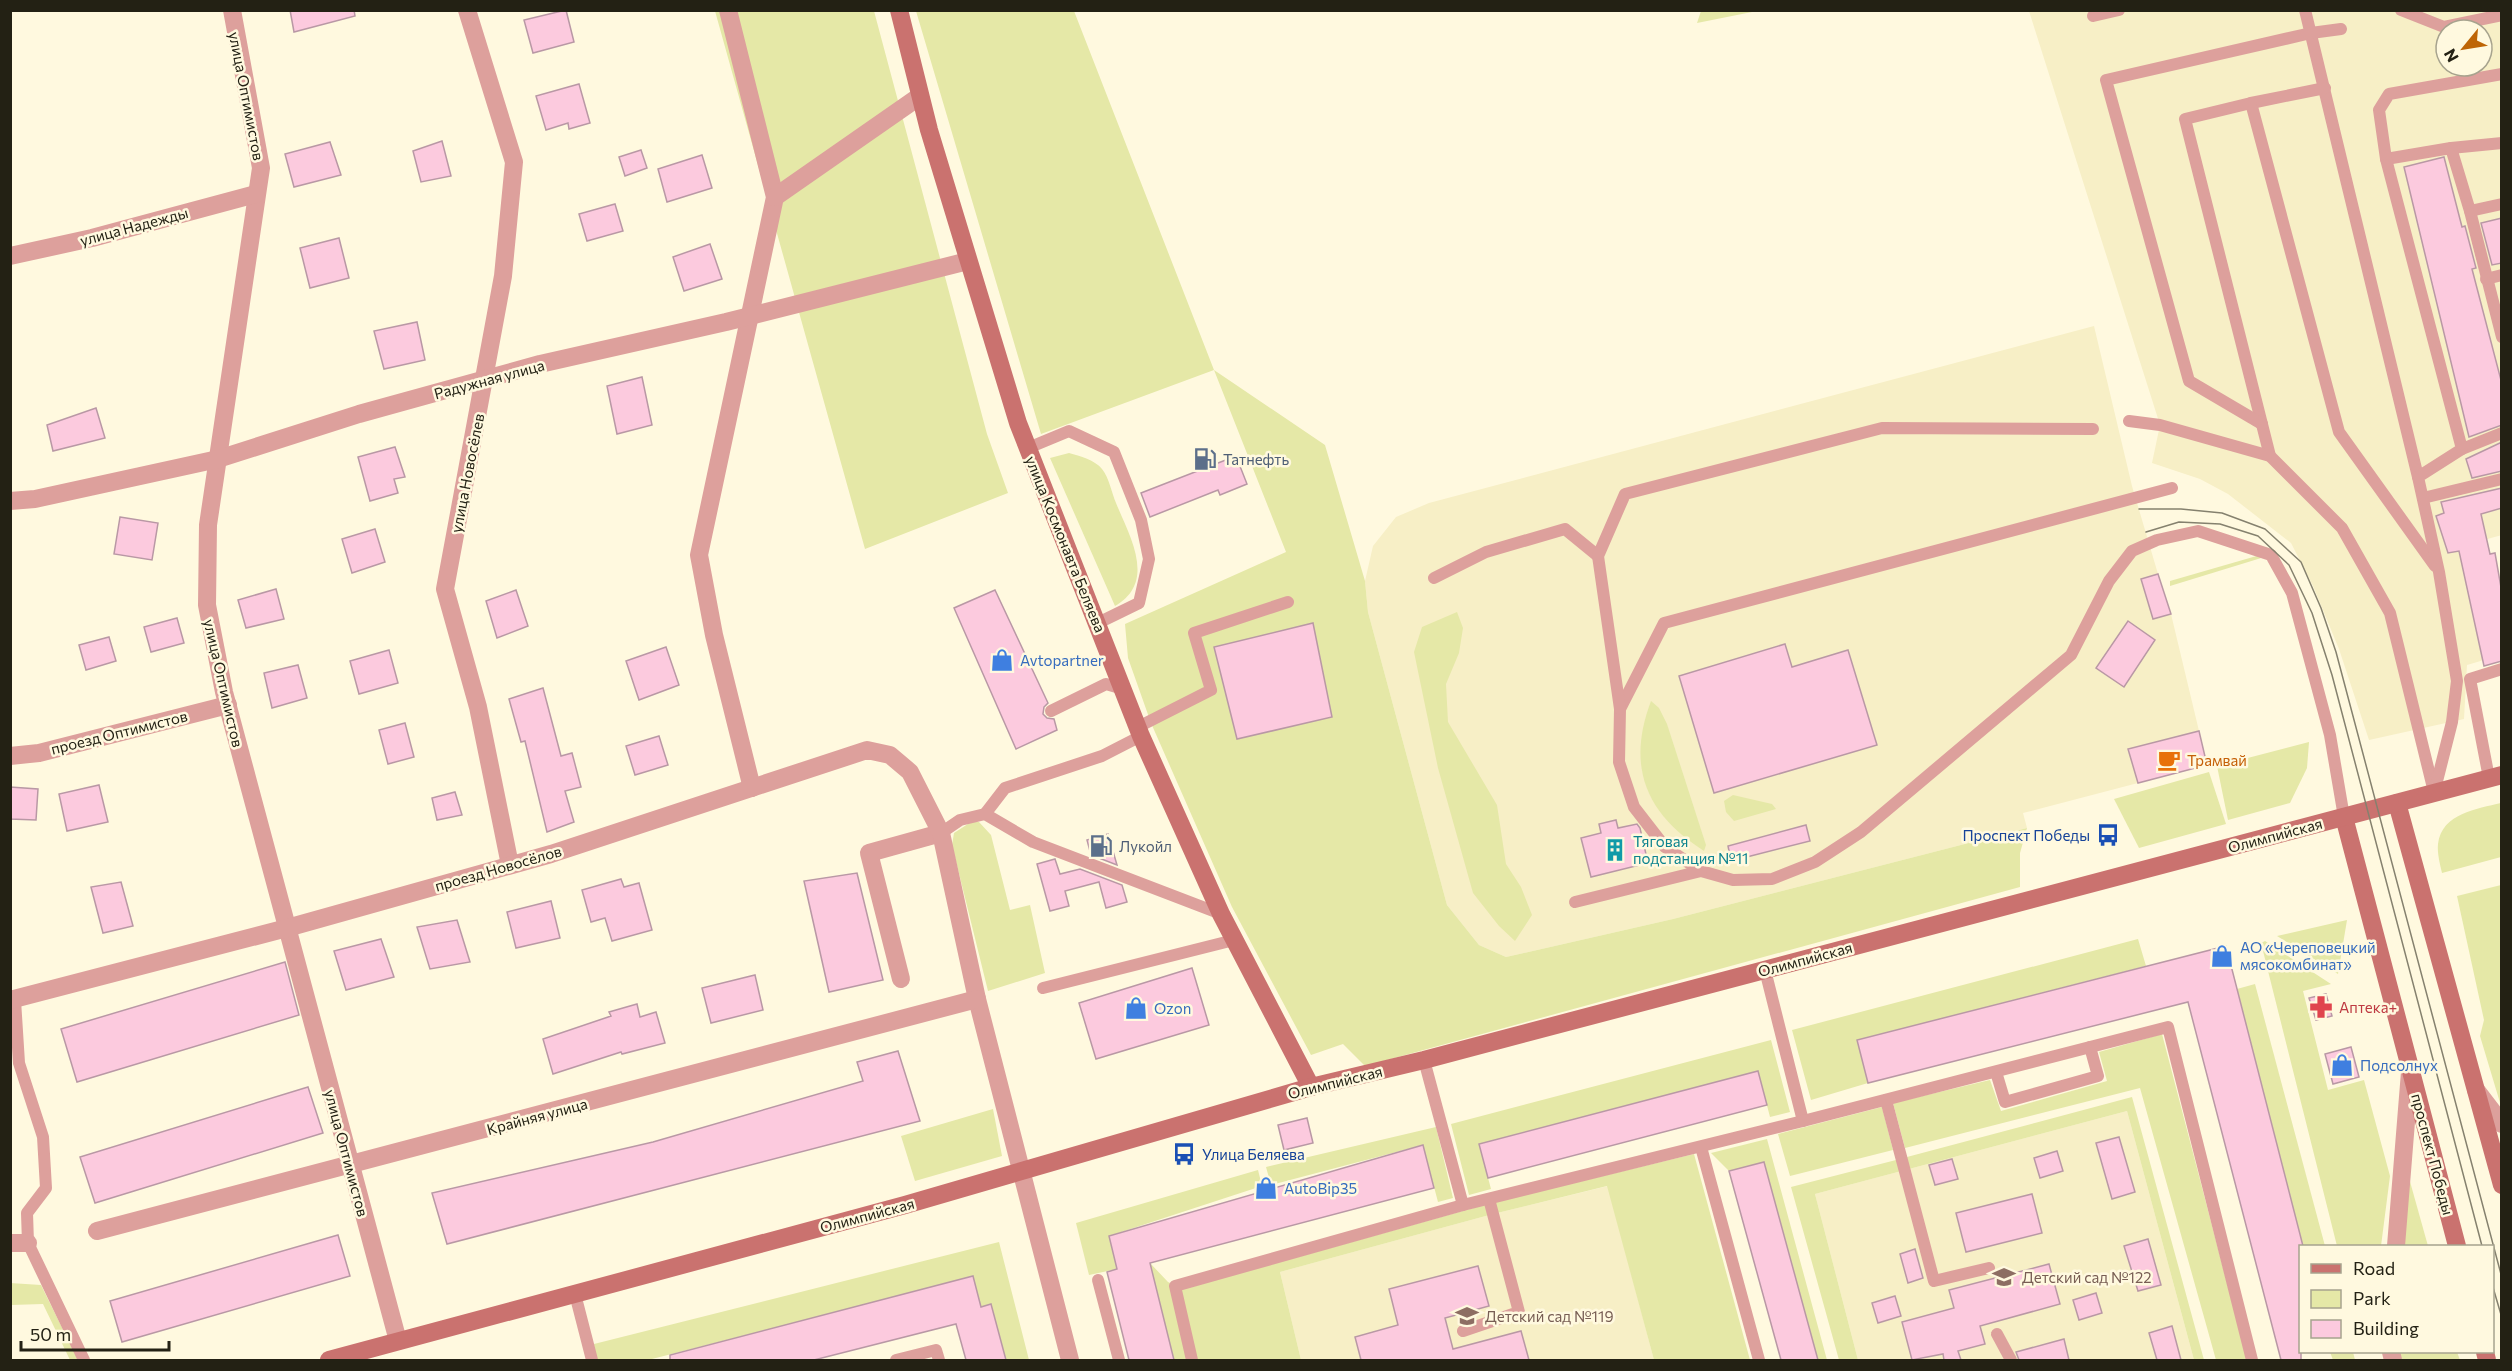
<svg xmlns="http://www.w3.org/2000/svg" width="2512" height="1371" font-family="Commissioner,sans-serif">
  <style>
    .built { fill: #f7efc6; fill-rule: evenodd }
    .green { fill: #e5e8a7 }
    .building { fill: #fccade; stroke: #b998a5; stroke-width: 1.5 }
    .lines { fill: none; stroke-linecap: round; stroke-linejoin: round }
    .lane { stroke: #dda09c; stroke-width: 12 }
    .street { stroke: #dda09c; stroke-width: 18 }
    .secondary { stroke: #ca726f; stroke-width: 18 }
    .tram { stroke: #85816e; stroke-width: 1.5 }
    .labels { text-anchor: middle; dominant-baseline: central; stroke-width: 5; stroke-linejoin: round; paint-order: stroke }
    .street-label { font-size: 15px; fill: #232114; stroke: #fff9df }
    .service-label { font-size: 15px; fill: #4e5e75; stroke: #fff9df; text-anchor: start }
    .shop-label { font-size: 15px; fill: #366cbe; stroke: #fff9df; text-anchor: start }
    .food-label { font-size: 15px; fill: #c56008; stroke: #fff9df; text-anchor: start }
    .transit-label { font-size: 15px; fill: #164399; stroke: #fff9df; text-anchor: end }
    .culture-label { font-size: 15px; fill: #0d838f; stroke: #fff9df; text-anchor: start }
    .health-label { font-size: 15px; fill: #be3a42; stroke: #fff9df; text-anchor: start }
    .education-label { font-size: 15px; fill: #785e54; stroke: #fff9df; text-anchor: start }
  </style>
  <rect width="100%" height="100%" fill="#fff9df"/>
  <g class="built">
    <path d="M2029,11h472l1,524 -22,6 21,114 -34,10 -3,54 -95,21 -30,-91 -26,-63 -22,-43 -63,-49 -28,-15 -48,-16 8,-38zM2446,30h36v36h-36z"/>
    <path d="M2094,326l38,160 26,88 -17,6 12,39 18,-5 28,117 -71,18 10,34 -115,30 4,15 -354,91 -167,38 -27,-12 -32,-40 -79,-293 -3,-31 8,-35 23,-29 33,-14z"/>
    <path d="M2127,1111l67,249h-336l-43,-166z"/>
    <path d="M1608,1186l46,174h-353l-21,-88 213,-58z"/>
  </g>
  <g class="green">
    <path d="M715,11h159l113,423 21,59 -143,56z"/>
    <path d="M916,11h158l140,359 111,75 40,136 3,31 79,293 32,40 27,12 167,-38 354,-91 -7,25v34l-655,179 -22,-22 -32,11 -79,-148 -81,-184 -23,-65 -3,-34 161,-72 -72,-182 -173,64z"/>
    <path d="M1701,11v-1l56,1 -60,12z"/>
    <path d="M1069,453c11,3 26,7 33,16 7,8 10,25 14,34 14,34 41,79 -1,103l-65,-148z"/>
    <path d="M2260,555h11l-101,31v-5z"/>
    <path d="M1457,612l6,16 -4,25 -13,31 2,38 49,83 9,59 15,23 11,28 -17,26 -16,-15 -26,-33 -35,-125 -24,-116 8,-25z"/>
    <path d="M1651,701l8,7 8,16 39,121 -2,6c-58,-37 -78,-84 -53,-150z"/>
    <path d="M2309,742l-2,26 -17,35 -62,17 -11,-54z"/>
    <path d="M2209,772l17,52 -87,24 -25,-49z"/>
    <path d="M1733,795l39,9 4,5 -42,12 -8,-9 -2,-11z"/>
    <path d="M2501,803v54l-59,16c-2,-9 -5,-20 -4,-29 4,-31 39,-35 63,-41z"/>
    <path d="M971,822h8l12,13 19,75 20,-5 15,68 -57,18 -36,-146 2,-12z"/>
    <path d="M2501,885h1l-1,221 -21,-70 4,-16 -27,-124z"/>
    <path d="M2347,920l-9,54 -61,-38z"/>
    <path d="M2138,939l8,27 -288,74 10,43 -57,17 -19,-70z"/>
    <path d="M2265,941l66,43 -28,7 25,99 36,-10 26,96 -9,70h-44l-76,-303z"/>
    <path d="M2255,984l70,262h-22l-66,-257z"/>
    <path d="M2162,1034l85,326h-31l-76,-272 -235,60 -12,-45 97,-23 11,31 106,-30 -8,-29z"/>
    <path d="M1771,1040l19,72 -20,5 -12,-46 -279,73 12,45 -22,6 -18,-71z"/>
    <path d="M2132,1097l72,263h-10l-67,-249 -312,83 43,166h-19l-48,-173 105,-27 9,8 2,-11z"/>
    <path d="M1882,1107l11,43 -103,26 -12,-42z"/>
    <path d="M993,1109l9,47 -87,25 -14,-45z"/>
    <path d="M1436,1127l17,71 -15,4 -15,-57 -152,40 -5,-18z"/>
    <path d="M1767,1139l60,221h-9l-54,-198 -35,9 -18,-18z"/>
    <path d="M1694,1154l56,206h-96l-47,-174 -114,28 -213,58 21,88h-127l-24,-97 18,19 15,7 312,-87z"/>
    <path d="M1258,1170l4,16 -153,50 8,33 -28,6 -13,-52z"/>
    <path d="M2409,1178l19,68h-25z"/>
    <path d="M999,1242l30,118h-23l-15,-55 -10,2 -8,-30 -325,83h-54l-4,-15z"/>
    <path d="M10,1283l31,2 37,75h-8l-27,-56 -32,1z"/>
    <path d="M2330,1352h23l2,8h-22z"/>
    <path d="M2396,1352h61l3,8h-63z"/>
  </g>
  <g class="building">
    <path d="M290,10h64l1,6 -61,16z"/>
    <path d="M566,10l8,32 -41,11 -9,-33z"/>
    <path d="M579,84l11,39 -21,6 -1,-6 -22,7 -10,-34z"/>
    <path d="M442,141l9,35 -30,6 -8,-31z"/>
    <path d="M330,142l11,33 -47,12 -9,-33z"/>
    <path d="M641,150l6,18 -22,8 -6,-19z"/>
    <path d="M702,155l10,33 -45,14 -9,-33z"/>
    <path d="M2444,157l18,70 3,-1 11,42 -4,1 30,115v41l-33,12 -65,-270z"/>
    <path d="M615,204l8,27 -36,10 -8,-27z"/>
    <path d="M2502,218v45l-10,2 -11,-42z"/>
    <path d="M339,238l10,40 -39,10 -10,-40z"/>
    <path d="M710,244l12,35 -38,12 -11,-34z"/>
    <path d="M417,322l8,38 -41,9 -10,-38z"/>
    <path d="M642,377l10,48 -35,9 -10,-48z"/>
    <path d="M96,408l9,30 -52,13 -6,-26z"/>
    <path d="M2502,442v29l-30,7 -6,-19z"/>
    <path d="M395,447l10,30 -11,2 4,14 -28,8 -12,-44z"/>
    <path d="M1236,456l11,28 -27,11 -2,-5 -68,27 -9,-24z"/>
    <path d="M2502,488v20l-21,6 9,40 5,-1 7,40v68l-18,5 -25,-115 -11,2 -12,-37 8,-3 -3,-11z"/>
    <path d="M120,517l38,6 -6,37 -38,-6z"/>
    <path d="M375,529l10,33 -33,11 -10,-34z"/>
    <path d="M2158,574l13,40 -18,5 -12,-40z"/>
    <path d="M276,589l8,30 -38,9 -8,-28z"/>
    <path d="M516,590l12,36 -31,12 -11,-37z"/>
    <path d="M995,590l53,113 -4,4 -1,7 4,4 7,1 3,11 -41,19 -62,-141z"/>
    <path d="M177,618l7,25 -33,9 -7,-25z"/>
    <path d="M2128,621l27,19 -31,47 -28,-19z"/>
    <path d="M1313,623l19,94 -95,22 -23,-92z"/>
    <path d="M109,637l7,24 -30,9 -7,-25z"/>
    <path d="M1785,644l7,23 56,-17 29,95 -163,48 -35,-117z"/>
    <path d="M666,647l13,38 -40,15 -13,-39z"/>
    <path d="M389,650l9,33 -39,11 -9,-33z"/>
    <path d="M298,665l9,33 -35,10 -8,-35z"/>
    <path d="M543,688l18,68 11,-3 9,34 -16,4 9,31 -27,10 -22,-91 -4,1 -12,-43z"/>
    <path d="M405,723l9,34 -26,7 -9,-34z"/>
    <path d="M2199,731l8,34 -69,18 -10,-34z"/>
    <path d="M659,736l9,29 -33,10 -9,-29z"/>
    <path d="M99,785l9,37 -41,9 -8,-37z"/>
    <path d="M10,787l28,2 -2,31 -26,-1z"/>
    <path d="M455,792l7,23 -25,5 -5,-22z"/>
    <path d="M1616,820l2,8 19,-4 3,4 8,35 -57,14 -10,-39 20,-5 -2,-9z"/>
    <path d="M1806,825l4,16 -79,20 -3,-15z"/>
    <path d="M1108,834l9,31 -26,-10 -4,-15z"/>
    <path d="M1055,859l5,15 20,-5 42,16 5,17 -21,6 -7,-26 -34,9 4,15 -19,5 -13,-47z"/>
    <path d="M857,873l26,107 -54,12 -25,-111z"/>
    <path d="M621,879l3,8 15,-4 13,47 -40,11 -7,-23 -14,4 -9,-32z"/>
    <path d="M121,882l12,44 -30,7 -12,-46z"/>
    <path d="M551,901l9,37 -44,10 -9,-36z"/>
    <path d="M457,920l13,42 -40,7 -13,-42z"/>
    <path d="M381,939l13,38 -48,13 -12,-39z"/>
    <path d="M2226,946l77,300h-2v114h-20l-93,-358 -320,81 -11,-43z"/>
    <path d="M285,962l14,53 -222,67 -16,-53z"/>
    <path d="M1192,968l17,57 -113,34 -17,-56z"/>
    <path d="M755,975l8,35 -52,13 -9,-35z"/>
    <path d="M2326,994l6,22 -16,4 -7,-22z"/>
    <path d="M637,1004l3,13 16,-5 9,31 -43,11 -1,-2 -68,22 -10,-35 68,-23 -2,-4z"/>
    <path d="M2351,1047l8,30 -26,7 -8,-30z"/>
    <path d="M898,1051l22,70 -473,123 -15,-51 221,-51 210,-61 -6,-19z"/>
    <path d="M1758,1071l9,34 -279,73 -9,-34z"/>
    <path d="M308,1087l15,46 -228,70 -15,-46z"/>
    <path d="M1307,1118l6,25 -29,7 -6,-25z"/>
    <path d="M2119,1137l16,55 -23,7 -16,-56z"/>
    <path d="M1423,1145l11,43 -284,75 24,97h-45l-22,-88 10,-3 -8,-33z"/>
    <path d="M2057,1151l6,20 -23,7 -6,-20z"/>
    <path d="M1952,1159l6,20 -23,6 -6,-20z"/>
    <path d="M1764,1162l54,198h-37l-52,-189z"/>
    <path d="M2032,1194l10,39 -76,19 -10,-39z"/>
    <path d="M338,1235l12,41 -228,66 -12,-41z"/>
    <path d="M2148,1239l13,46 -23,6 -14,-45z"/>
    <path d="M1915,1249l8,29 -15,5 -8,-29z"/>
    <path d="M2049,1264l11,40 -80,22 5,18 -27,7 3,9h-17l-1,-6 -31,6 -10,-38 52,-14 -5,-18z"/>
    <path d="M1478,1266l11,40 -44,12 8,31 68,-18 8,29h-168l-6,-23 43,-12 -9,-36z"/>
    <path d="M973,1276l8,31 10,-3 15,56h-40l-10,-36 -142,36h-144v-5z"/>
    <path d="M2096,1293l6,20 -23,7 -6,-20z"/>
    <path d="M1895,1296l6,20 -23,7 -6,-20z"/>
    <path d="M2172,1326l9,34h-24l-8,-27z"/>
    <path d="M2064,1339l5,21h-50l-3,-8z"/>
  </g>
  <g class="lines">
    <g class="lane">
      <path d="M2305,10l113,467"/>
      <path d="M2401,10l43,17 58,-12"/>
      <path d="M2093,16l26,-6"/>
      <path d="M2325,88l-74,15 88,329 96,134"/>
      <path d="M2251,103l-66,16 85,337"/>
      <path d="M2451,148l51,-5"/>
      <path d="M2386,159l65,-11 19,63 32,126"/>
      <path d="M2470,211l32,-7"/>
      <path d="M2486,279l16,-4"/>
      <path d="M2129,421l31,4 110,31 72,72 48,85 44,179"/>
      <path d="M2262,424l-73,-43 -83,-301 205,-47 30,-4"/>
      <path d="M1028,448l41,-17 45,21 27,68 8,39 -10,44 -41,20"/>
      <path d="M2462,449l40,-16"/>
      <path d="M2172,488l-508,135 -44,86 -1,53 15,45 31,40 36,24 32,9 39,-1 43,-17 46,-30 210,-177 38,-74 23,-30 25,-11 41,-9 73,24 21,38 38,142 14,82"/>
      <path d="M2423,498l79,-19"/>
      <path d="M1434,578l52,-26 79,-23 33,27"/>
      <path d="M1620,709l-22,-153 27,-62 257,-66 211,1"/>
      <path d="M1051,711l55,-27 17,5"/>
      <path d="M1138,727l73,-37 -17,-57 94,-31"/>
      <path d="M2489,778l-19,-99 32,-10"/>
      <path d="M2434,793l18,-71 5,-41 -18,-109 -21,-95 44,-28 -76,-290 -7,-49 10,-16 113,-20"/>
      <path d="M985,814l20,-26 97,-32 39,-20"/>
      <path d="M941,833l19,-13 25,-6 48,28 188,72"/>
      <path d="M1575,902l126,-31"/>
      <path d="M1765,970l38,151"/>
      <path d="M1043,988l191,-48"/>
      <path d="M15,1000l4,63 24,74 3,51 -19,25 1,30 56,117"/>
      <path d="M1424,1060l39,145"/>
      <path d="M1996,1072l9,30 93,-26 -8,-29"/>
      <path d="M1886,1100l48,181 55,-13"/>
      <path d="M1701,1147l58,213"/>
      <path d="M1098,1280l21,80"/>
      <path d="M575,1294l17,66"/>
      <path d="M1463,1331l56,-19 -30,-113"/>
      <path d="M1997,1334l14,26"/>
      <path d="M896,1360l40,-10 3,10"/>
      <path d="M1192,1360l-17,-74 288,-81 340,-84 365,-94 84,333"/>
    </g>
    <g class="street">
      <path d="M232,10l29,158 -53,357 -1,80 17,87 174,649"/>
      <path d="M467,10l47,152 -11,114 -58,313 33,118 32,158"/>
      <path d="M728,10l47,187 -76,358 15,80 38,153"/>
      <path d="M775,197l145,-101"/>
      <path d="M10,256l82,-18 164,-44"/>
      <path d="M10,501l25,-2 183,-40 141,-45 181,-50 186,-42 242,-61"/>
      <path d="M10,756l29,-3 189,-48"/>
      <path d="M901,979l-32,-126 72,-20"/>
      <path d="M10,1000l277,-72 264,-74 316,-104 23,5 20,17 31,61 36,166 93,361"/>
      <path d="M2476,1090l26,34"/>
      <path d="M97,1231l880,-232"/>
      <path d="M10,1243h18"/>
      <path d="M2396,1246l14,-174"/>
      <path d="M2391,1352l2,8"/>
    </g>
    <g class="secondary">
      <path d="M899,10l30,120 89,293 123,313 80,178 90,173"/>
      <path d="M2397,803l105,382"/>
      <path d="M2344,817l113,429"/>
      <path d="M2485,1352l2,8"/>
      <path d="M329,1360l576,-155 406,-118 113,-27 1078,-285"/>
    </g>
    <g class="tram">
      <path d="M2139,509h42l41,4 43,16 36,33 20,46 15,44 166,626"/>
      <path d="M2146,532l33,-10 41,2 38,12 31,29 23,48 20,62 150,571"/>
      <path d="M2492,1284l10,34"/>
    </g>
  </g>
  <defs>
    <g id="fuel-bare" transform="scale(1.8)"><path d="M-5.5-6h7V0h2V4h1.3V-2.5L3-4.5l.8-.8L6-3V5H2.5V1h-1V6h-7ZM-4.2-4.7v3.2H.2V-4.7Z" fill="#5c6f8a" stroke="#fff9df" stroke-width="2.5" paint-order="stroke"/></g>
    <g id="shop-bare" transform="scale(1.8)"><path d="M-5-2.5h2.3a2.7 3.5 0 0 1 5.4 0H5L5.5 6h-11ZM-1.5-2.5h3a1.5 2.3 0 0 0-3 0Z" fill="#3f7fe0" stroke="#fff9df" stroke-width="2.5" paint-order="stroke"/></g>
    <g id="cafe-bare" transform="scale(1.8)"><path d="M-5.5-4.5H6V0H3Q3 3.5 0 3.5H-2.5Q-5.5 3.5-5.5 0ZM3-3.2v2h1.7v-2ZM-6 4.5H4V6H-6Z" fill="#e8710a" stroke="#fff9df" stroke-width="2.5" paint-order="stroke"/></g>
    <g id="bus-bare" transform="scale(1.8)"><path d="M-5-6H5V4H4V6H2V4H-2V6H-4V4H-5ZM-3.5-4V0h7V-4ZM-3.5 1.2v1.5H-2V1.2ZM2 1.2v1.5H3.5V1.2Z" fill="#1a4fb4" stroke="#fff9df" stroke-width="2.5" paint-order="stroke"/></g>
    <g id="building-bare" transform="scale(1.8)"><path d="M-4-6H4V6H1V3H-1V6H-4ZM-2.5-4.3h1.7v1.8h-1.7ZM.8-4.3h1.7v1.8H.8ZM-2.5-1h1.7V.8h-1.7ZM.8-1h1.7V.8H.8Z" fill="#0f9aa8" stroke="#fff9df" stroke-width="2.5" paint-order="stroke"/></g>
    <g id="pharmacy-bare" transform="scale(1.8)"><path d="M-2-6h4v4h4v4h-4v4h-4v-4h-4v-4h4Z" fill="#e0444e" stroke="#fff9df" stroke-width="2.5" paint-order="stroke"/></g>
    <g id="school-bare" transform="scale(1.8)"><path d="M0-5L7-2L0 1L-7-2ZM-4 1L0 2.5L4 1V4Q0 6-4 4Z" fill="#8d6e63" stroke="#fff9df" stroke-width="2.5" paint-order="stroke"/></g>
  </defs>
  <g fill-rule="evenodd">
    <use href="#fuel-bare" x="1205" y="459"/>
    <use href="#shop-bare" x="1002" y="660"/>
    <use href="#cafe-bare" x="2169" y="760"/>
    <use href="#bus-bare" x="2108" y="835"/>
    <use href="#fuel-bare" x="1101" y="846"/>
    <use href="#building-bare" x="1615" y="850"/>
    <use href="#shop-bare" x="2222" y="956"/>
    <use href="#pharmacy-bare" x="2321" y="1007"/>
    <use href="#shop-bare" x="1136" y="1008"/>
    <use href="#shop-bare" x="2342" y="1065"/>
    <use href="#bus-bare" x="1184" y="1154"/>
    <use href="#shop-bare" x="1266" y="1188"/>
    <use href="#school-bare" x="2004" y="1277"/>
    <use href="#school-bare" x="1467" y="1316"/>
  </g>
  <g class="labels">
    <g class="street-label">
      <text transform="translate(247 96) rotate(79)">улица Оптимистов</text>
      <text transform="translate(134 226) rotate(-15)">улица Надежды</text>
      <text transform="translate(489 379) rotate(-15)">Радужная улица</text>
      <text transform="translate(467 473) rotate(-79)">улица Новосёлев</text>
      <text transform="translate(1066 544) rotate(68)">улица Космонавта Беляева</text>
      <text transform="translate(224 683) rotate(77)">улица Оптимистов</text>
      <text transform="translate(119 732) rotate(-14)">проезд Оптимистов</text>
      <text transform="translate(2275 835) rotate(-15)">Олимпийская</text>
      <text transform="translate(498 868) rotate(-16)">проезд Новосёлов</text>
      <text transform="translate(1805 959) rotate(-15)">Олимпийская</text>
      <text transform="translate(1335 1082) rotate(-14)">Олимпийская</text>
      <text transform="translate(537 1116) rotate(-15)">Крайняя улица</text>
      <text transform="translate(347 1153) rotate(75)">улица Оптимистов</text>
      <text transform="translate(2433 1154) rotate(75)">проспект Победы</text>
      <text transform="translate(867 1215) rotate(-15)">Олимпийская</text>
    </g>
    <g class="service-label">
      <text x="1223" y="459">Татнефть</text>
      <text x="1119" y="846">Лукойл</text>
    </g>
    <g class="shop-label">
      <text x="1020" y="660">Avtopartner</text>
      <text x="2240" y="947">АО «Череповецкий<tspan x="2240" dy="17">мясокомбинат»</tspan></text>
      <text x="1154" y="1008">Ozon</text>
      <text x="2360" y="1065">Подсолнух</text>
      <text x="1284" y="1188">AutoBip35</text>
    </g>
    <g class="food-label">
      <text x="2187" y="760">Трамвай</text>
    </g>
    <g class="transit-label">
      <text x="2090" y="835">Проспект Победы</text>
      <text x="1202" y="1154" text-anchor="start">Улица Беляева</text>
    </g>
    <g class="culture-label">
      <text x="1633" y="841">Тяговая<tspan x="1633" dy="17">подстанция №11</tspan></text>
    </g>
    <g class="health-label">
      <text x="2339" y="1007">Аптека+</text>
    </g>
    <g class="education-label">
      <text x="2022" y="1277">Детский сад №122</text>
      <text x="1485" y="1316">Детский сад №119</text>
    </g>
  </g>
  <rect width="2512" height="1371" fill="none" stroke="#232114" stroke-width="24"/>
  <rect x="2299" y="1245" width="195" height="108" fill="#fff9df" stroke="#a7a38e" stroke-width="1.5"/>
  <rect x="2311" y="1264" width="30" height="9" fill="#ca726f" stroke="#a7a38e" stroke-width="1.5"/>
  <text x="2353" y="1275" font-size="18" fill="#232114">Road</text>
  <rect x="2311" y="1290" width="30" height="18" fill="#e5e8a7" stroke="#a7a38e" stroke-width="1.5"/>
  <text x="2353" y="1305" font-size="18" fill="#232114">Park</text>
  <rect x="2311" y="1320" width="30" height="18" fill="#fccade" stroke="#a7a38e" stroke-width="1.5"/>
  <text x="2353" y="1335" font-size="18" fill="#232114">Building</text>
  <g transform="translate(2464 48) rotate(240)"><circle r="28" fill="#fff9df" stroke="#a7a38e" stroke-width="1.5"/>
  <path d="M0-4.5L10 22L0 15L-10 22Z" fill="#be6505"/>
  <text y="-9" font-size="16" font-weight="bold" text-anchor="middle" fill="#232114">N</text>
  </g>
  <path d="M21 1341v9h148v-9" fill="none" stroke="#232114" stroke-width="3"/>
  <text x="30" y="1341" font-size="18" fill="#232114" stroke="#fff9df" stroke-width="4.5" paint-order="stroke">50 m</text>
</svg>
